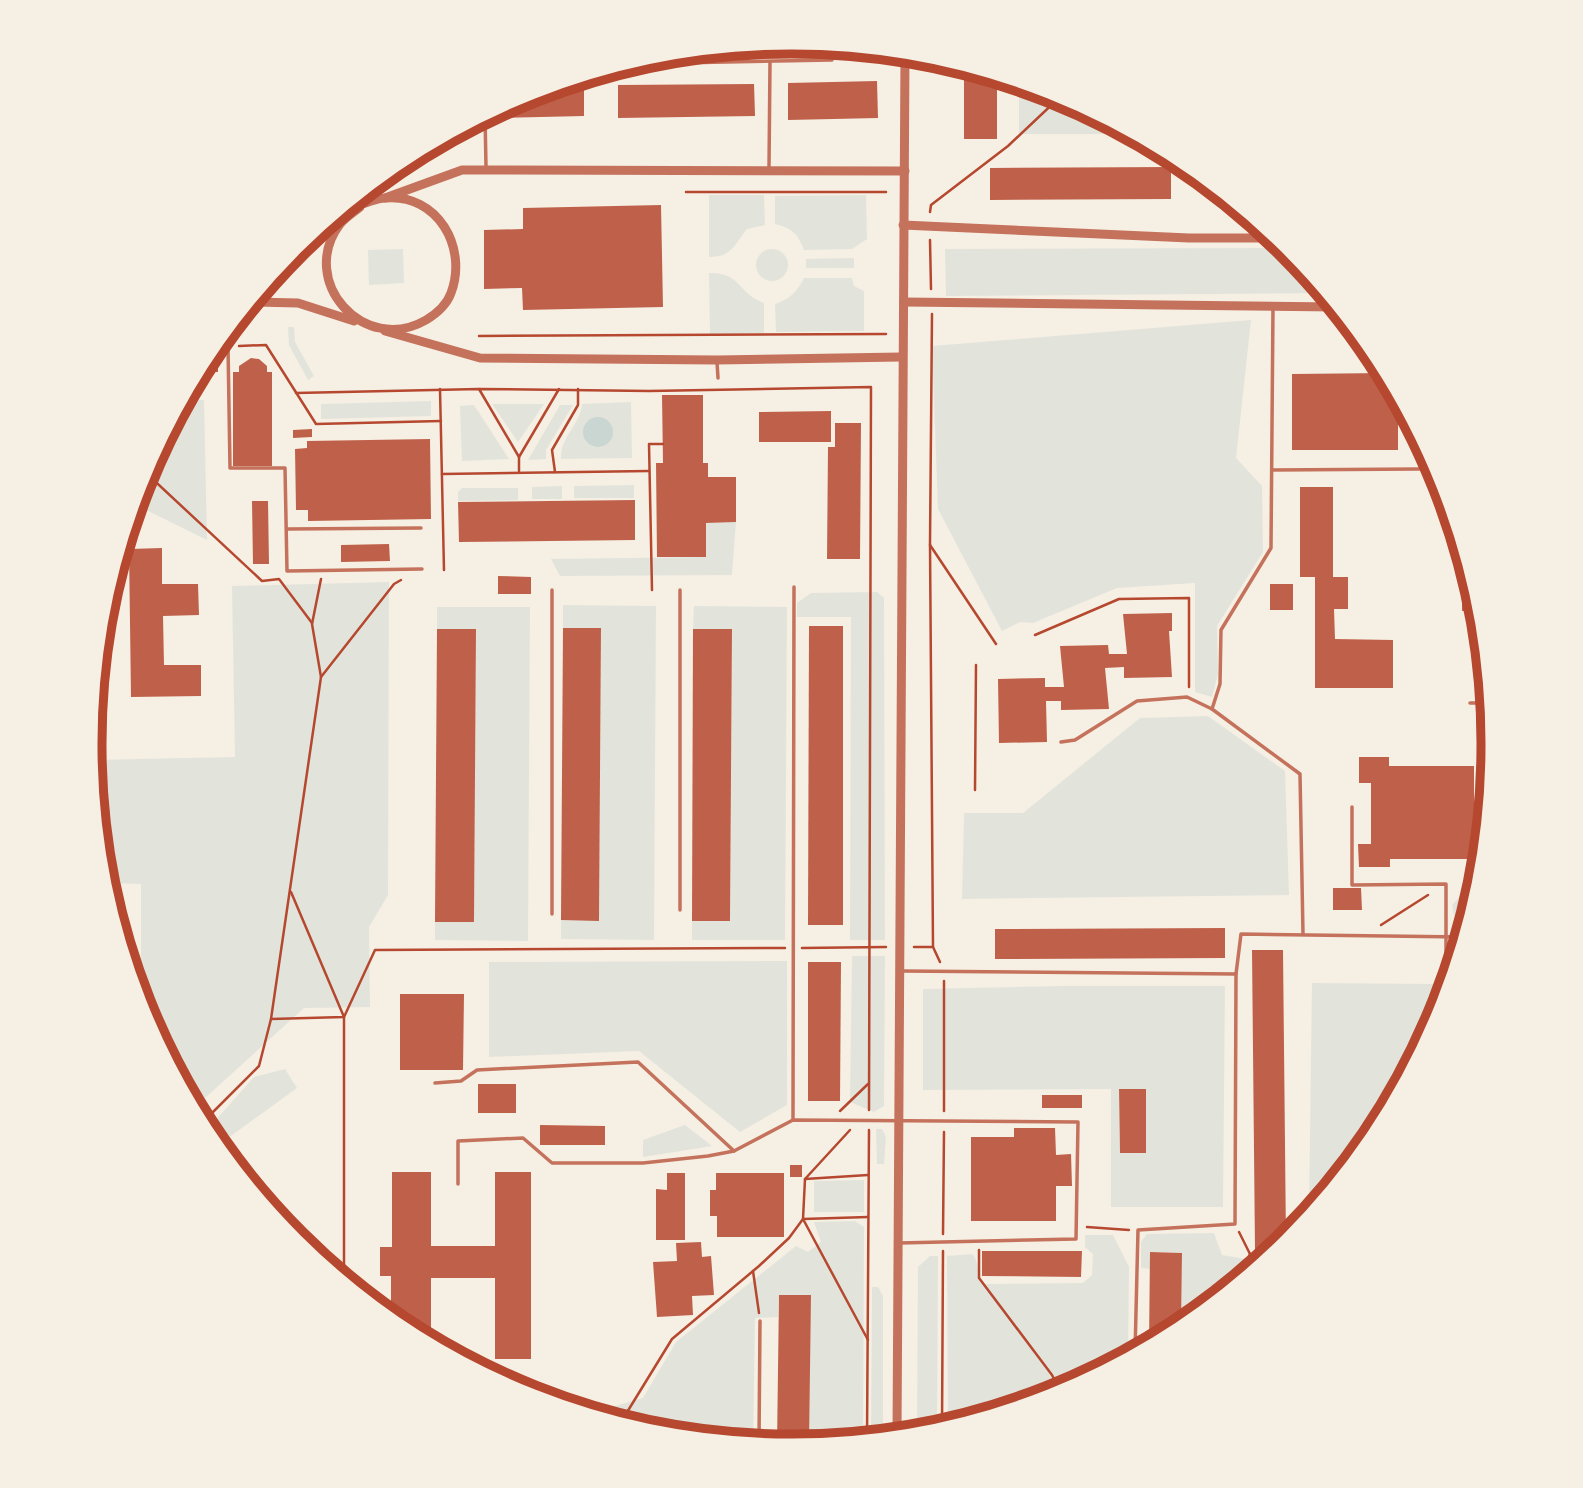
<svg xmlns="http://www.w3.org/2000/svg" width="1583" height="1488" font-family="Raleway,sans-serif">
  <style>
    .green { fill: #e2e4dc; fill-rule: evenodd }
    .water { fill: #c9d6d2 }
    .building { fill: #bf614a }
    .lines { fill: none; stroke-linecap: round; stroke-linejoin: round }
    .path { stroke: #b5482f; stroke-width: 2.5 }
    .service { stroke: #c5725c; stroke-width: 3.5 }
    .tertiary { stroke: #c5725c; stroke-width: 9 }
    .rim { fill: none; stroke: #b5482f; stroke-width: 9 }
  </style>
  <rect width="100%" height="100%" fill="#f6efe4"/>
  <g class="green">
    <path d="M792,42l31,3 -1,9 -172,3z"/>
    <path d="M1019,83l42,13 72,38h-114z"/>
    <path d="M709,195h55l1,30 -18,4c-13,16 -15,28 -38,28z"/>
    <path d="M866,195l1,44 -15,10 -48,1c-6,-16 -12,-22 -29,-26v-28z"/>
    <path d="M1288,248l37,45 -379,3 -1,-47z"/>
    <path d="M403,249l1,34 -35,2 -1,-35z"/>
    <circle cx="772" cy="265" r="16"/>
    <path d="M854,258v10h-48v-9z"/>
    <path d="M709,273c32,-1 28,20 55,30v30l-54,1z"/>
    <path d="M804,278h48l2,8 10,5v40l-88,1 -1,-28c15,-5 22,-12 29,-26z"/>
    <path d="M1251,320l-15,138 26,28 1,66 -46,74 1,48 -6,23 -17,-5v-109l-78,5 -84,35 -13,-1 -18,9 -64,-122 -6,-163z"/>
    <path d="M288,327h6l1,15 19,34 -6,4 -19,-35z"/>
    <path d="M183,400h21l3,140 -73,-36 9,-29z"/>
    <path d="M431,401v15l-110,3v-15z"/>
    <path d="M631,402l1,56 -71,1c-1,-22 19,-34 21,-55z"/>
    <path d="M492,404h52l-26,38z"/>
    <path d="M474,405l35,54 -47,2 -2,-55z"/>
    <path d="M560,405h13l-27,45v9l-18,1z"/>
    <path d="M634,485v13h-60v-12z"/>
    <path d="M562,486v13h-30v-12z"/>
    <path d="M462,488h56v12l-60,1v-9z"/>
    <path d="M736,522l-4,53 -172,1 -9,-17 155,-2v-34z"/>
    <path d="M389,582l-1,313 -19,32 1,80 -66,1 -110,100 -53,-101v-123l-37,-1 -1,-2 -12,-121 144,-3 -3,-171z"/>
    <path d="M877,592l7,6 1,342h-35l1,-323h-54v-14l14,-10z"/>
    <path d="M563,605l93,1 -2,334 -93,-1v-19h38l2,-291 -38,-1z"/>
    <path d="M694,606l93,1 -2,333h-93v-19h38l2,-292h-39z"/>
    <path d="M437,607h93l-2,334 -93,-1v-18h39l2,-292 -39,-1z"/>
    <path d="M1208,716l77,55 4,124 -327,4 2,-86h59l117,-95z"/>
    <path d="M1465,891l12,1 -11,34h-4l-8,-11 -2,-10z"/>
    <path d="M852,956h33l-1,150 -10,6 -24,-10z"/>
    <path d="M787,961v144l-47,27 -101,-81 -150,6v-95z"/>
    <path d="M1312,983l124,1v36l-61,114 -66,80z"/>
    <path d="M1062,986h163l-2,221h-112v-118l-188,1v-101zM1146,1089v63l-26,1 -1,-63z"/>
    <path d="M285,1069l12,19 -80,58 -11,-15 48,-54z"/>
    <path d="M685,1125l27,21 -69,11v-17z"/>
    <path d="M876,1129h6l4,8 -2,27h-7z"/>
    <path d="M864,1180v32h-50v-31z"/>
    <path d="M855,1221l9,6 -1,212 -54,5 1,-149h-31l-1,22 -23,1 -2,124 -99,-10 -63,-19 52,-15 33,-56 120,-96 12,6 13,-10 -7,-20z"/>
    <path d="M1214,1233l8,22 29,5v10l-70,58 1,-75 -32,-1v17l-9,-1v-26l6,-8z"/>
    <path d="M1085,1235h28l16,32 -1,89 -68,37 -79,24 -1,-4 -17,2 1,7 -16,5 -1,-171 25,-2c8,8 4,20 12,30l99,-1 9,-8 1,-21 -8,-7z"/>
    <path d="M930,1256h8l-1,174 -20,4 1,-167z"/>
    <path d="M872,1287h6l5,9v141l-12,1z"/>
  </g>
  <circle class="water" cx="598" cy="432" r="15"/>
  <g class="building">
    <path d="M964,66l33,10v63h-33z"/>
    <path d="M877,81l1,37 -90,2v-37z"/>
    <path d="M584,84v32l-89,2 -1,-7 29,-16 36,-10z"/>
    <path d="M754,84l1,32 -137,2v-33z"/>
    <path d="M1171,167v32l-181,1v-32z"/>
    <path d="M661,205l2,102 -140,3 -1,-22 -38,1v-59l39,-1v-21z"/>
    <path d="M218,341v31h-20l10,-18z"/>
    <path d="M251,358l8,1 8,7v6h5v94h-39v-94h6v-6z"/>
    <path d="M1386,373l12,24v53h-106v-76z"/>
    <path d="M662,395h41v68h5v14h28v45l-30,1v34h-49l-1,-94h7z"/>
    <path d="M831,411v31h-72v-30z"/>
    <path d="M835,423h26l-1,136h-33l1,-112h7z"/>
    <path d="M312,429v8l-19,1v-8z"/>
    <path d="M430,439l1,80 -123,2v-11h-12l-1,-61 12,-1v-7z"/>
    <path d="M1300,487h33v90h15v32h-14l1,30 58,1v48h-78v-111h-15z"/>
    <path d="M635,500v40l-176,2 -1,-40z"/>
    <path d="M252,501h16l1,63h-16z"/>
    <path d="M389,544l1,17 -49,1v-17z"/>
    <path d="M162,548v36h36l1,31 -36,1 1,49h37v31l-70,1 -2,-148z"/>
    <path d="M1462,551l18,56v4h-18z"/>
    <path d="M498,576l33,1v17h-33z"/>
    <rect x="1270" y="584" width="23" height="26"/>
    <path d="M1172,613v18h-3l3,46 -48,1v-11l-19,1 4,41 -48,1v-9h-15l1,41 -48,1 -1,-64 47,-1v9h19l-4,-41 48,-1 1,9h18l-4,-40z"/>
    <path d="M809,626h34v299h-35z"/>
    <path d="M563,628h38l-2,293 -38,-1z"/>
    <path d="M437,629h39l-2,293h-39z"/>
    <path d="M693,629h39l-2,292h-38z"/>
    <path d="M1359,757h30v9h85v93h-84v8h-31l-1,-23h13v-61h-12z"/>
    <path d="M1333,888h28l1,22h-29z"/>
    <path d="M1225,928v30l-230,1v-30z"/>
    <path d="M1252,950h31l3,292 -8,6 -23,1z"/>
    <path d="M808,962h33l-1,139h-32z"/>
    <path d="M400,994h64l-1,76h-63z"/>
    <rect x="478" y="1084" width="38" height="29"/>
    <path d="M1119,1089h27v64h-26z"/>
    <rect x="1042" y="1095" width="40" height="13"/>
    <path d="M540,1125l65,1v19h-65z"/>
    <path d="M1014,1128h41l1,27 15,-1 1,32h-16v35h-85v-84h43z"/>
    <rect x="790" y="1165" width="12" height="12"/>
    <path d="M392,1172h39v74h64v-74h36v187h-36v-81h-64v65l-40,-24v-43h-11v-29h12z"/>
    <path d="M667,1173h18v67h-29v-51l11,1z"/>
    <path d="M716,1173h68v64h-67v-21h-7v-26h6z"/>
    <path d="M701,1242l1,15 9,-1 3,39 -22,1 1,19 -36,2 -4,-55 24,-1 -1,-18z"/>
    <path d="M982,1251h100l-1,26 -99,-1z"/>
    <path d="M1150,1252l32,1 -1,75 -32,17z"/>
    <path d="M779,1295h32l-2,149 -32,1z"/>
  </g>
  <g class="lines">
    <g class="path">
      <path d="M686,192h200"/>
      <path d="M930,212l1,-7 77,-59 53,-50"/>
      <path d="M930,240l1,49"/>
      <path d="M932,314l-2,230 3,403"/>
      <path d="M479,336l407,-2"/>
      <path d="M239,346l27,-1 50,79 125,-3"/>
      <path d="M440,389l4,181"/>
      <path d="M479,389l40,68 40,-68"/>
      <path d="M296,393l183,-4 170,2 222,-4 -2,723"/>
      <path d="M519,457v14"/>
      <path d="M145,472l117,109 17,-2 33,44"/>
      <path d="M555,472l-3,-22 26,-45v-16"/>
      <path d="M442,474l207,-3"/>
      <path d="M930,545l66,99"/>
      <path d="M652,590l-3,-146h14"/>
      <path d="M1035,635l84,-36 70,-1v89"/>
      <path d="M321,677l73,-93 7,-4"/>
      <path d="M975,790l1,-125"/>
      <path d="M291,892l53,125v264"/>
      <path d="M1381,925l47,-30"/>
      <path d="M914,947h19l7,15"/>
      <path d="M802,948l84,-1"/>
      <path d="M271,1019l73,-2 31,-67 410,-2"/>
      <path d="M840,1111l28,-27"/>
      <path d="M944,1111v-130"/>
      <path d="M202,1123l57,-57 12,-47 50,-342 -9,-53 9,-45"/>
      <path d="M868,1175l-63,4 -2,40 65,-2"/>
      <path d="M805,1179l45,-49"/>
      <path d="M1087,1227l42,3"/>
      <path d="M1239,1232l11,22h21"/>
      <path d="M943,1234l1,-102"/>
      <path d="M979,1250v28l73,97 9,17"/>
      <path d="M753,1271l6,42"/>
      <path d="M1237,1283l13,-29"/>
      <path d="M621,1422l51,-83 87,-73 30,-28 14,-19 65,121"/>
      <path d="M942,1428l1,-177"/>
      <path d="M867,1439l2,-309"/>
    </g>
    <g class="service">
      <path d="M628,64l204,-4v-14"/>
      <path d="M485,115l1,52"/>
      <path d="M769,168l1,-106"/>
      <path d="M228,346l2,122h55l2,103 135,-2"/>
      <path d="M717,362l1,16"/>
      <path d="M1272,470l147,-1"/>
      <path d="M287,529l134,-1"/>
      <path d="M1470,703h19"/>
      <path d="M1212,709l8,-25 1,-54 50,-82 2,-242"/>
      <path d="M1061,742l14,-2 62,-39 50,-4 25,12 88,65 3,160"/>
      <path d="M1352,807v78l94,-1v108"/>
      <path d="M680,910v-320"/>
      <path d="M552,914v-324"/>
      <path d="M902,971l334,3"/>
      <path d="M435,1083l26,-2 16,-11 161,-8 96,89"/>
      <path d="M793,1120l1,-533"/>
      <path d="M458,1184v-43l65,-3 29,25h91l65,-7 26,-5 59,-31 285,2 -2,117 -177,4"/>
      <path d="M1135,1353l3,-123 97,-6 1,-250 5,-40 222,3"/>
      <path d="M479,1369v-8"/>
      <path d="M759,1443l1,-122"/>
    </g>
    <g class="tertiary">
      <path d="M385,198l77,-28 443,1"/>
      <path d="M334,215c16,-5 35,-16 51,-17 53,-5 83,50 66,95 -4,11 -15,21 -25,27 -62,36 -129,-39 -86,-96 5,-6 14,-12 20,-17"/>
      <path d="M903,225l286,13h87"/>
      <path d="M250,302l48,1 56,18"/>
      <path d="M904,302l433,5"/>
      <path d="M385,331l95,27 237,2 184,-3"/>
      <path d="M897,1436l8,-1383"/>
    </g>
  </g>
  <path d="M0 0H1583V1488H0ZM791 54H792A689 689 0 0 1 1481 743V745A689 689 0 0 1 792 1434H791A689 689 0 0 1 102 745V743A689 689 0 0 1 791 54Z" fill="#f6efe4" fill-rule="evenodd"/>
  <path class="rim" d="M791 54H792A689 689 0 0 1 1481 743V745A689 689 0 0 1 792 1434H791A689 689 0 0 1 102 745V743A689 689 0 0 1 791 54Z"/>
</svg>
